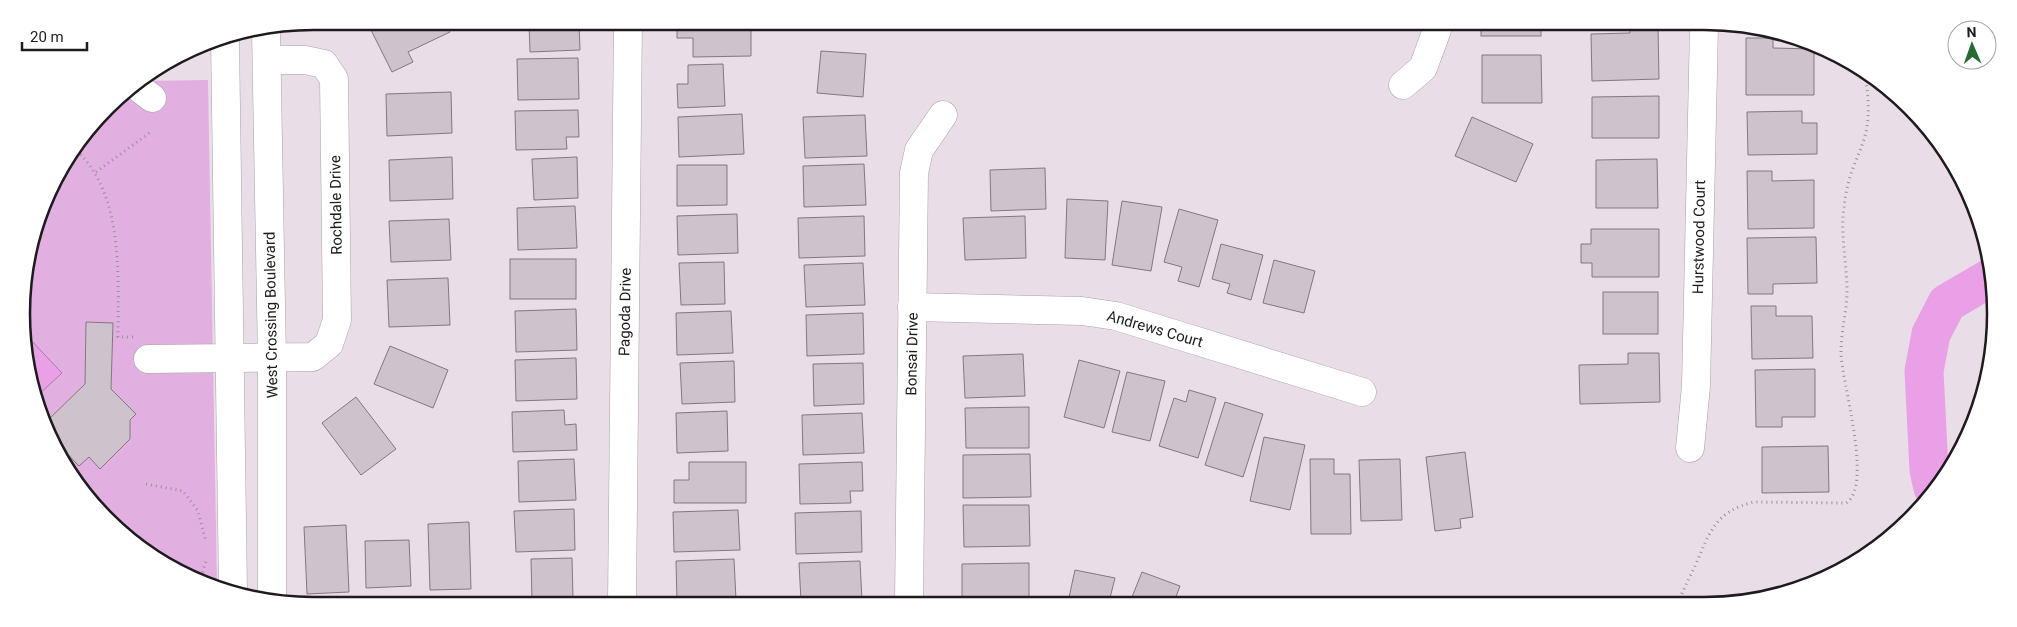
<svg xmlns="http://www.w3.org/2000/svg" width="2017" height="627" font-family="Roboto,sans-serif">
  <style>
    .green { fill: #e2afe1 }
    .water { fill: #e9a0e7; stroke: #ac78ab }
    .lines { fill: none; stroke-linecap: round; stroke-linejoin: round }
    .river { stroke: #e9a0e7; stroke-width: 39 }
    .building { fill: #cec3cd; stroke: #827881 }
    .minor-casing { stroke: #aaa0aa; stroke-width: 29 }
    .path { stroke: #9a9199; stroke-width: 3; stroke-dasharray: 1 4; stroke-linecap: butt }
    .minor { stroke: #fff; stroke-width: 28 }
    .labels { text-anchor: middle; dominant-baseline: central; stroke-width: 4; stroke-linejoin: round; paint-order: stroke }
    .street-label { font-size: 15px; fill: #1e1a1e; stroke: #fff }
    .rim { fill: none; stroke: #1e1a1e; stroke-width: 2.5 }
  </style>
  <rect width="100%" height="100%" fill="#e9dee8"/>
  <path class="green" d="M208,80l9,504 -66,-27 -80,-81 -40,-87 -7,-113 28,-92 69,-90 20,-13z"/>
  <path class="water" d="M28,337l34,36 -27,25 -4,-9z"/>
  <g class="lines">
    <path class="river" d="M1933,488l-4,-18 -5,-99 7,-37 16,-31 43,-25"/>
  </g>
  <g class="building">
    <path d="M378,22h67l5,10 -42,20 5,10 -21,10 -23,-46z"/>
    <path d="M529,22h50l1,28 -50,2z"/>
    <path d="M677,23h74v33l-58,1v-19h-16z"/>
    <rect x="1481" y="26" width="60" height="10"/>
    <path d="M1630,26l28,1 1,52 -67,2 -1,-47 39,-1z"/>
    <path d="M1746,38h27v10l41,1v46h-68z"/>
    <path d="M821,51l45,3 -3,43 -46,-4z"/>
    <path d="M1482,55h59l1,48h-60z"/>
    <path d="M578,58l1,41 -61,1 -1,-41z"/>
    <path d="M723,64l2,42 -47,2 -1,-24h11v-19z"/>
    <path d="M451,92l1,41 -65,3 -1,-42z"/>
    <path d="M1659,96v42h-67v-41z"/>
    <path d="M578,110l1,27h-13l1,12 -51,1 -1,-39z"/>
    <path d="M1802,111v12h15v31l-69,1 -1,-43z"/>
    <path d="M742,114l2,40 -65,3 -1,-40z"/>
    <path d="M865,115l2,41 -62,2 -2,-41z"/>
    <path d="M1472,117l61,27 -17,38 -61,-26z"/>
    <path d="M452,157l1,42 -63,2 -1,-41z"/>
    <path d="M577,157l1,41 -44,2 -2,-41z"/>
    <path d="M1657,159l1,49h-62v-48z"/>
    <path d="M864,164l2,41 -62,2 -1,-41z"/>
    <path d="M677,165h50v40l-50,1z"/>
    <path d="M1045,168l1,41 -55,2 -1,-41z"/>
    <path d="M1747,171h25v10l42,-1v48l-66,1z"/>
    <path d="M1067,199l41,2 -3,59 -40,-2z"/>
    <path d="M1122,201l40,6 -11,64 -39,-6z"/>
    <path d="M575,206l2,42 -59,2 -1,-42z"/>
    <path d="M1179,209l39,11 -19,67 -21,-6 4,-14 -18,-5z"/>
    <path d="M737,214l1,39 -60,2 -1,-39z"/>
    <path d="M864,216l1,40 -66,2 -1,-40z"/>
    <path d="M1025,216l1,42 -61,2 -2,-42z"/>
    <path d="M449,219l2,41 -60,2 -2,-41z"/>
    <path d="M1591,229h68v48h-67v-14h-11v-19h10z"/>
    <path d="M1816,237l1,46 -44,1v10h-25l-1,-56z"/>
    <path d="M1221,244l42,11 -12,45 -24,-7 3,-9 -18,-5z"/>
    <rect x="510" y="259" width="66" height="40"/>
    <path d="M1274,260l41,11 -11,42 -41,-10z"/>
    <path d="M724,262l1,42 -44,1 -2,-42z"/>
    <path d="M863,263l2,42 -59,2 -2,-42z"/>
    <path d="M448,278l2,47 -61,2 -2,-47z"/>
    <rect x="1603" y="292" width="55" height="42"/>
    <path d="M1751,306h25v10h36l1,42 -61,1z"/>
    <path d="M576,309l1,41 -61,2 -1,-41z"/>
    <path d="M731,311l2,42 -56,2 -1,-42z"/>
    <path d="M863,313l1,41 -57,2 -1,-41z"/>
    <path d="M86,322l27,1 -2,66 25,25 -6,6v19l-30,30 -11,-12 -10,9 -24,-25 -9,-19 39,-38z"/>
    <path d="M390,346l58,24 -15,38 -59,-24z"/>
    <path d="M1628,353h31l1,49 -80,2 -1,-39 49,-1z"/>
    <path d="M1023,354l2,42 -60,2 -2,-42z"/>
    <path d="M576,358l1,41 -61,2 -1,-41z"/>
    <path d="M1079,360l41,11 -16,57 -40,-11z"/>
    <path d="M734,361l1,41 -53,2 -2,-41z"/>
    <path d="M863,363l1,41 -50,2 -1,-42z"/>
    <path d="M1815,369v48h-33v10h-26l-1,-57z"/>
    <path d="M1127,372l38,9 -15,60 -38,-9z"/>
    <path d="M1189,390l27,8 -18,60 -39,-12 15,-48 12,4z"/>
    <path d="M356,397l40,52 -35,26 -39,-52z"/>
    <path d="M1225,402l38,12 -20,63 -38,-12z"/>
    <path d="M1029,407v41h-63l-1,-40z"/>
    <path d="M564,410l1,15 11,-1 1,26 -64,2 -1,-40z"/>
    <path d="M727,411l1,40 -51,2 -1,-40z"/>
    <path d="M862,413l2,40 -61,2 -1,-40z"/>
    <path d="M1264,437l41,8 -15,65 -40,-9z"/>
    <path d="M1828,446l1,46 -67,1v-46z"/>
    <path d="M1465,452l8,65 -13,2 1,9 -26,3 -9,-74z"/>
    <path d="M1030,454l1,43 -68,1v-43z"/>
    <path d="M574,459l2,41 -57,2 -1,-41z"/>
    <path d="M1310,459h24v15h16l1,60h-40z"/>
    <path d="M1400,459l2,61 -41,1 -2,-61z"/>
    <path d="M689,462h57v41h-72v-23h15z"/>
    <path d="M862,462l1,29h-13l1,12 -51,1 -1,-40z"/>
    <path d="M963,505h66l1,41 -66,1z"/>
    <path d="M574,509l1,41 -59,2 -2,-41z"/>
    <path d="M738,510l2,40 -66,2 -1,-40z"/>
    <path d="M861,511l1,41 -66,2 -1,-41z"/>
    <path d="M469,522l2,67 -41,1 -2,-66z"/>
    <path d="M346,525l3,67 -42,2 -3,-67z"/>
    <path d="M409,540l2,46 -45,2 -1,-47z"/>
    <path d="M572,558l1,41 -41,1 -1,-41z"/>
    <path d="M734,559l2,41 -59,1 -1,-40z"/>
    <path d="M860,561l2,40h-61l-2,-38z"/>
    <path d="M1029,563v39h-67v-38z"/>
    <path d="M1075,570l40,8 -6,24h-41z"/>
    <path d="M1142,572l38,14 -6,16h-44z"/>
  </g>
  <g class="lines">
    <g class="minor-casing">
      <g id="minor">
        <path d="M266,31l6,328v241"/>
        <path d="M225,39l8,551"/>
        <path d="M135,85l17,13"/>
        <path d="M1403,85l20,-17 14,-38 -1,-4"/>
        <path d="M912,307l170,4 34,5 246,76"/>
        <path d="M148,359l165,-2 16,-13 8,-24 -3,-241 -10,-15 -19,-4h-38"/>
        <path d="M1690,448l6,-62 8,-359"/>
        <path d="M622,601l6,-579"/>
        <path d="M909,601l5,-428 5,-23 24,-35"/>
      </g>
    </g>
    <g class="path">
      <path d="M77,151c47,44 41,127 41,186h18"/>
      <path d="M96,172l56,-41"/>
      <path d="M146,484l37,7 15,20 8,31"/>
      <path d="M201,577l5,-16"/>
      <path d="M1678,603c5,-13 12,-26 18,-39 14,-33 20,-53 58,-62l92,1c28,-17 -5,-122 -5,-151 0,-21 6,-41 6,-61 0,-28 -7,-56 -3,-84 1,-10 3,-20 6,-30 5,-17 14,-32 17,-50 3,-19 0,-38 -2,-57"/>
    </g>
    <use href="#minor" class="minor"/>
  </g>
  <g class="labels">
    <g class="street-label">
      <text transform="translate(336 205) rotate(-91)">Rochdale Drive</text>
      <text transform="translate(1699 237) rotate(-89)">Hurstwood Court</text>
      <text transform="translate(625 312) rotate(-89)">Pagoda Drive</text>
      <text transform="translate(271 315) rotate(-91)">West Crossing Boulevard</text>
      <text transform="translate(1155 329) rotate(16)">Andrews Court</text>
      <text transform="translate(912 354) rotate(-89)">Bonsai Drive</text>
    </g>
  </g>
  <path d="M0 0H2017V627H0ZM313 30H1704A283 283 0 0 1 1987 313V314A283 283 0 0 1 1704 597H313A283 283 0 0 1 30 314V313A283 283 0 0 1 313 30Z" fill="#fff" fill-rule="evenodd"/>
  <path class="rim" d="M313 30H1704A283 283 0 0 1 1987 313V314A283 283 0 0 1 1704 597H313A283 283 0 0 1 30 314V313A283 283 0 0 1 313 30Z"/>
  <g transform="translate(1972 45) rotate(358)"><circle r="24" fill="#ffffff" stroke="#a5a3a5"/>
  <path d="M0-4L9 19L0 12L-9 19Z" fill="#286a34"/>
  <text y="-8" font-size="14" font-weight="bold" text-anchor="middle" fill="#1e1a1e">N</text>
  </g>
  <path d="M22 42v8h65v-8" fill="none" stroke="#1e1a1e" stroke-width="2.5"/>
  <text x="30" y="42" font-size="15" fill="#1e1a1e" stroke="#ffffff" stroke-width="4" paint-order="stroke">20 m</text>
</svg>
